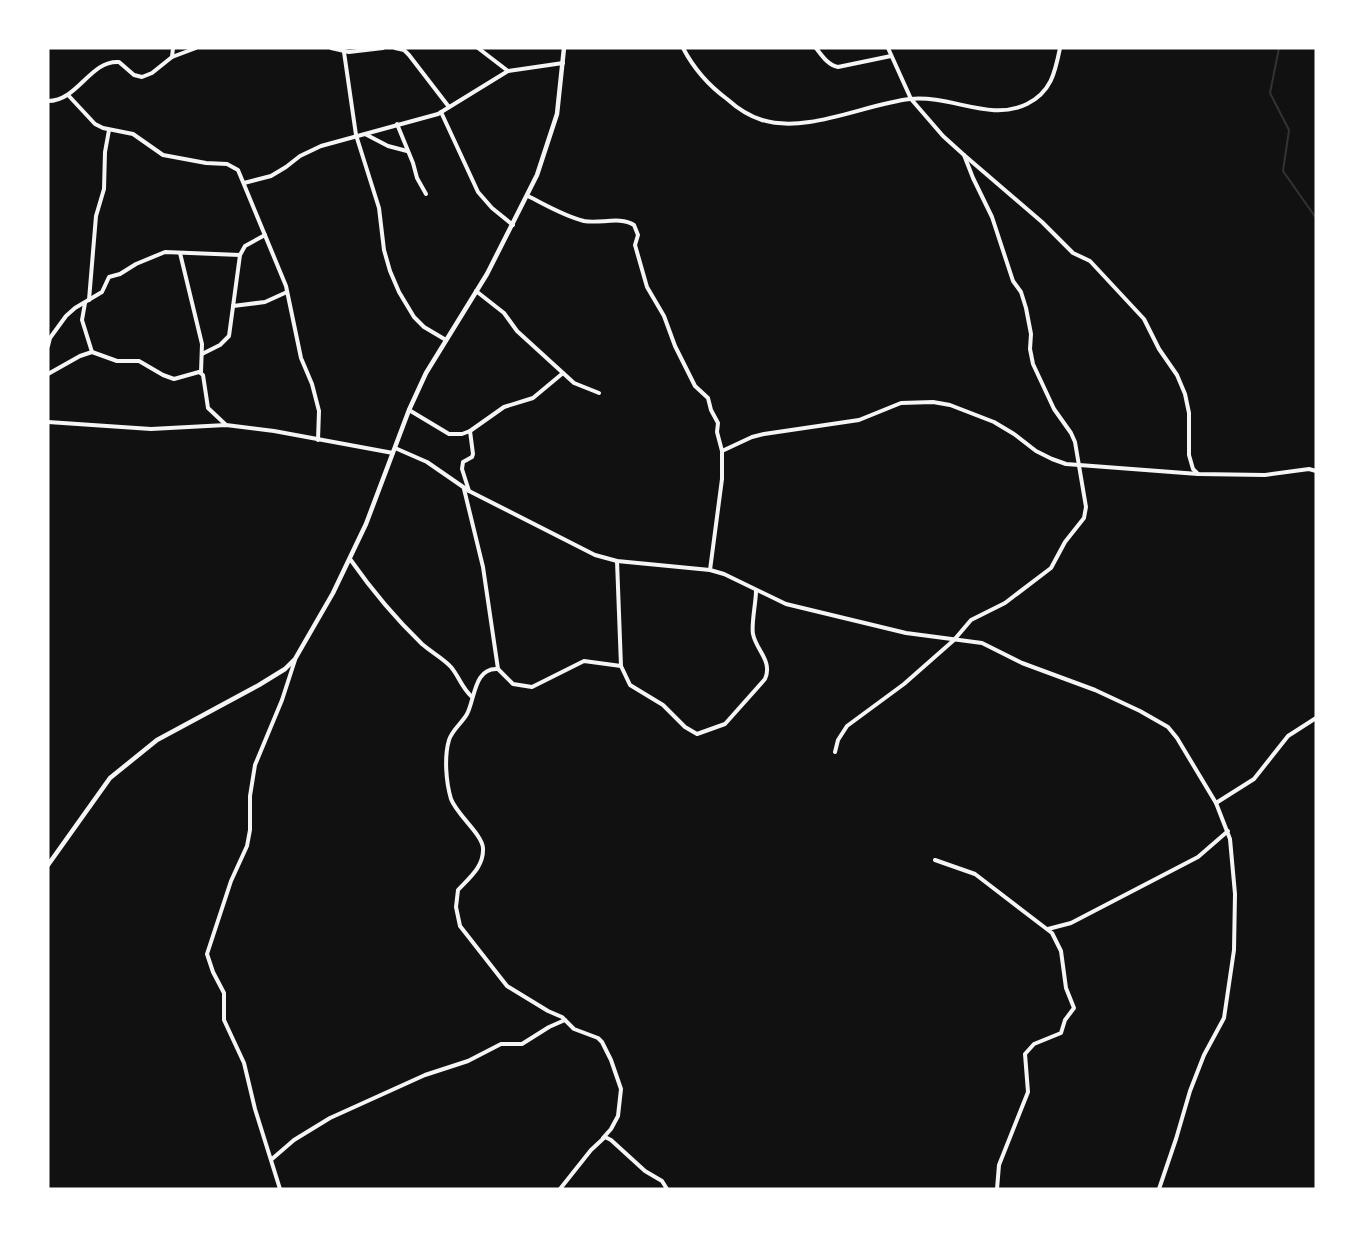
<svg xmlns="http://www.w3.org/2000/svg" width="1364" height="1237" font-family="Commissioner,sans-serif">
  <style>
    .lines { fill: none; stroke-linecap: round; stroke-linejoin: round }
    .stream { stroke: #333; stroke-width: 2 }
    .minor { stroke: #f5f5f5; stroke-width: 4 }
    .tertiary { stroke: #f5f5f5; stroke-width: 4.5 }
  </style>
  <rect width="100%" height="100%" fill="#111"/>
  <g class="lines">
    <path class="stream" d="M1279,48l-9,45 19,37 -6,41 33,47"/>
    <g class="minor">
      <path d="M331,48l18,4 34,-4"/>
      <path d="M395,48l9,2 5,5 40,52"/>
      <path d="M478,48l30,23"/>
      <path d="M683,48c11,21 25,37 44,51 10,9 22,17 35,21 45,14 103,-16 148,-21 42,-4 80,23 117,5 24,-12 28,-31 33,-56"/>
      <path d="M816,48c6,8 12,17 22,19l53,-11"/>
      <path d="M344,52l12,83 23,73 5,42 6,21 9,21 15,25 10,10 22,13"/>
      <path d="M172,57l1,-9"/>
      <path d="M68,95l27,29 8,4 30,6 30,21 43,8 21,1 11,6 48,116 15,72 11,26 7,27 -1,29"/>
      <path d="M48,101c30,0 42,-41 71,-39l15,13 8,2 10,-4 20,-16 24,-9"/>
      <path d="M441,112l37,80 14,16 21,17"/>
      <path d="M397,124l16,39 4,15 9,16"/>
      <path d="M365,134l23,12 19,5"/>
      <path d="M964,155l78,67 31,31 17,8 54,58 15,30 18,26 8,19 4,19v42l4,14 5,5 67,1 44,-6 7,2"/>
      <path d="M244,183l27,-7 15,-9 14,-11 21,-10 117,-32 70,-43 55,-8"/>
      <path d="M528,196c18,9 36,20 56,25 16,3 36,-5 50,4l4,10 -3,10 12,42 17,29 11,30 20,40 13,12 3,12 7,13 -1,9 5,19v28l-12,91"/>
      <path d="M180,253l22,91 -1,28"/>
      <path d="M476,291l28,22 13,18 57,52 25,10"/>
      <path d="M89,300l7,-84 8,-27 1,-37 4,-22"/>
      <path d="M85,303l-3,17 10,32"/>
      <path d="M233,306l32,-4 22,-10"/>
      <path d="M48,346l2,-8 16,-22 9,-8 27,-16 7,-15 11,-3 16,-10 29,-12 75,3"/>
      <path d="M202,354l18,-9 9,-9 11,-81 5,-9 20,-11"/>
      <path d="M48,374l32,-18 12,-4 25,9h22l24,14 11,4 25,-7 4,3 5,33 17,16"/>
      <path d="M409,410l40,24h13l8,-3 34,-24 29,-9 30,-25"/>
      <path d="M48,422l103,7 75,-4 48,6 119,22"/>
      <path d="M395,448l32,14 42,29 126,64 22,6 93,9 14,4 62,30 120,29 76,10 40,20 73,27 45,21 28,16 9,11 39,65 14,36 5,55 -1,56 -10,68 -20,37 -14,36 -14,48 -17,50"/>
      <path d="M722,451l30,-14 12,-3 95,-14 42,-17 32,-1 17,3 44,17 20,12 22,17 16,8 14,5 132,10"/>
      <path d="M464,489l19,78 15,102"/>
      <path d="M469,491l-7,-22 1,-7 9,-5 1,-3 -3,-23"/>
      <path d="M350,559c21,30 45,59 72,85 9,8 21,14 29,23 9,11 10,20 21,30"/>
      <path d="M617,561l4,105 9,19 33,20 22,22 12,7 28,-10 40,-45c8,-18 -9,-29 -12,-45 -2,-9 3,-32 3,-43"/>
      <path d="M835,752l3,-12 9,-14 57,-42 50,-44 17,-20 34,-17 46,-35 14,-26 19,-24 2,-11 -11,-65 -4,-9 -17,-24 -21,-45 -3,-15 1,-15 -5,-26 -5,-16 -8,-11 -21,-64 -19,-39 -9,-23 -21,-19 -32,-37 -23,-51"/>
      <path d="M1216,803l38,-24 34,-43 28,-18"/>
      <path d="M935,860l40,14 77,59 9,18 5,37 8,20 -9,12 -4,13 -27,11 -9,10 3,38 -29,73 -2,24"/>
      <path d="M1048,929l23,-6 127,-66 30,-26"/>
      <path d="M603,1138l8,-9 7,-13 3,-27 -10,-29 -9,-18 -4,-4 -24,-9 -12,-12 -14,-6 -41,-25 -47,-60 -4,-19 2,-17c11,-12 26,-23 25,-42 -1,-14 -26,-33 -32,-49 -5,-17 -7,-42 -2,-59 3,-10 13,-17 18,-26 8,-15 7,-47 31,-45l15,15 19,3 52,-26 37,5"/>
      <path d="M272,1159l22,-19 36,-22 95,-43 43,-14 33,-17h21l27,-17 16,-7"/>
      <path d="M280,1189l-25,-80 -11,-46 -20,-43v-27l-11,-21 -6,-18 24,-73 16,-35 3,-16v-34l5,-31 27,-65 13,-40"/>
      <path d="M560,1189l31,-39 14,-13 6,3 34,31 17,10 5,8"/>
    </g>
    <path class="tertiary" d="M48,865l62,-87 47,-38 102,-55 26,-16 10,-10 38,-66 33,-69 43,-114 17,-37 61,-99 50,-99 20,-61 7,-66"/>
  </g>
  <rect width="1364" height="1237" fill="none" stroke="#ffffff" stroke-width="99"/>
</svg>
